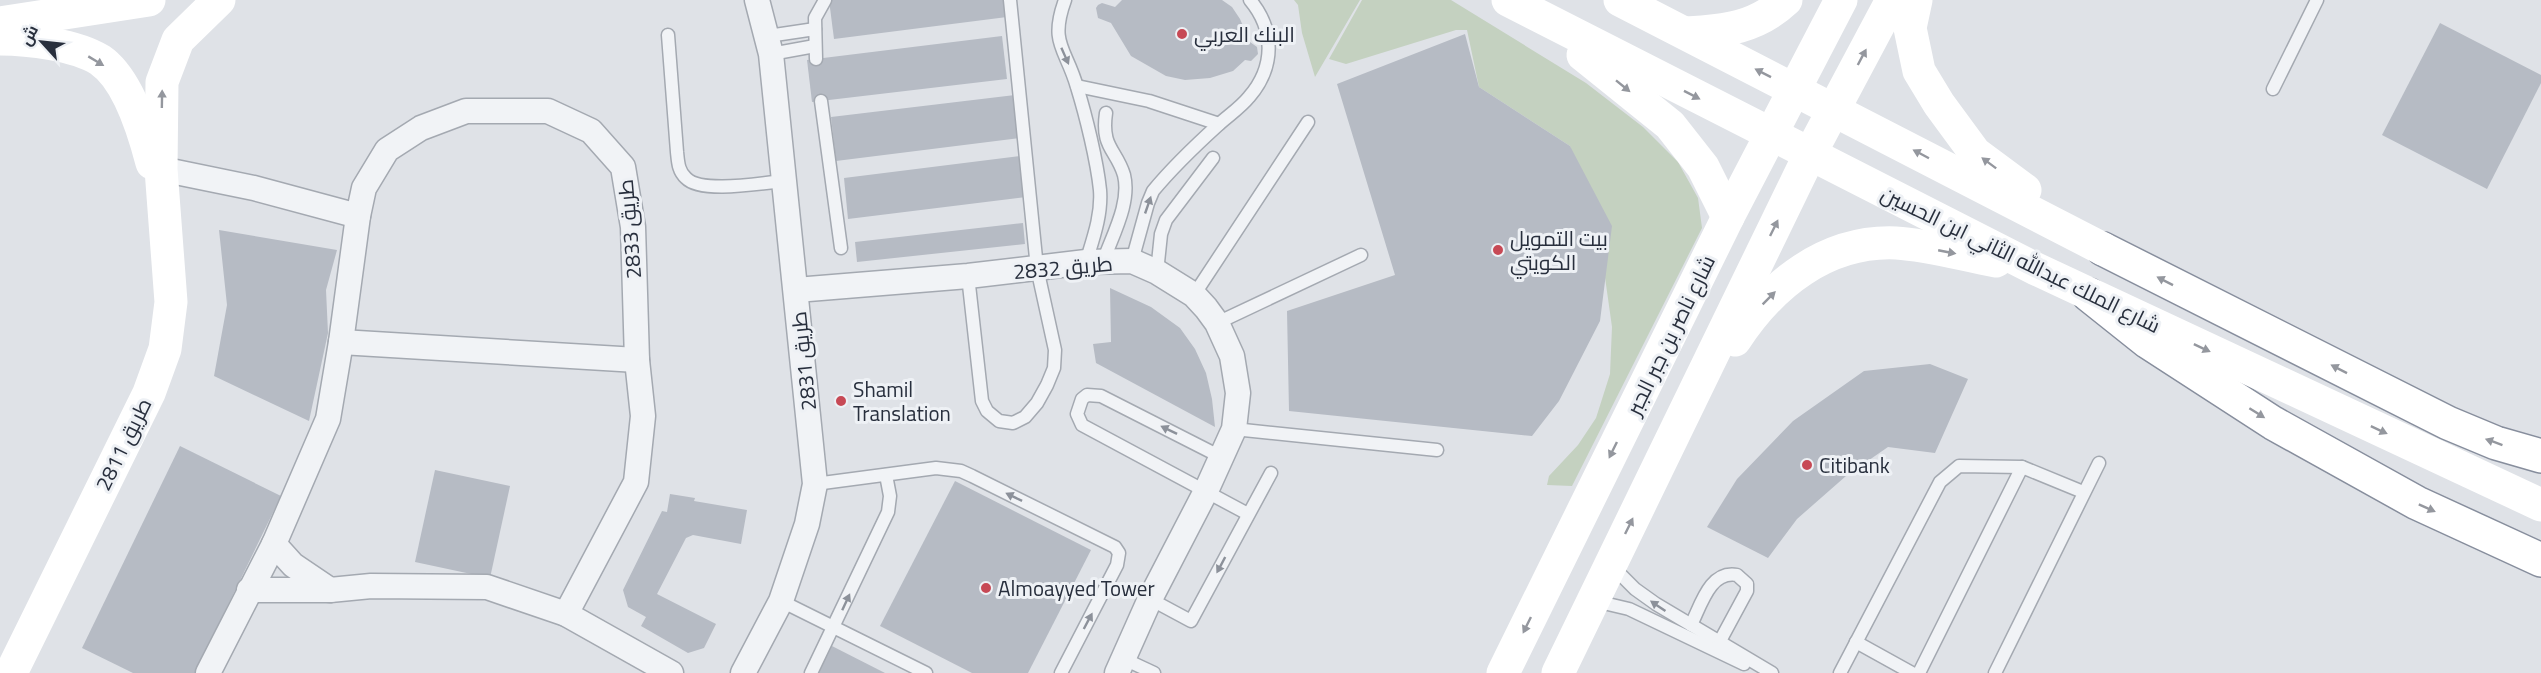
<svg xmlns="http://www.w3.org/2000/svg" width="2541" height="673" font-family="'Titillium Web',Cairo,sans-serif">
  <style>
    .green { fill: #c4d1c0 }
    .building { fill: #b6bbc4 }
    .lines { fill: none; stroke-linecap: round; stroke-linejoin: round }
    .lane-casing { stroke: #a4a9b1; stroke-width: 15 }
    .street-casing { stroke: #a4a9b1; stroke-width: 27 }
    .highway-casing { stroke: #878e9d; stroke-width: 36 }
    .lane { stroke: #f1f3f6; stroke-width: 12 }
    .street { stroke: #f1f3f6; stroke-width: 24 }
    .secondary { stroke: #fff; stroke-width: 33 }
    .highway { stroke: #fff; stroke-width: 33 }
    .oneway { fill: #8c919a }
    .oneway2 { fill: #94979e }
    .poi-dot { fill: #c74955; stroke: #eef1f5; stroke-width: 2 }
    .labels { text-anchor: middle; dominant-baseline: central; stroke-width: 6; stroke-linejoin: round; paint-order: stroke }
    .poi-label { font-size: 21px; fill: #282f3d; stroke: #eef1f5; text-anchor: start }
    .street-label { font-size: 21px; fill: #282f3d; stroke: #eef1f5 }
  </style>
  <rect width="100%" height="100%" fill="#dfe2e7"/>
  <g class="green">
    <path d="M1294,0h66l-45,77 -13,-44 -4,-28z"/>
    <path d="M1362,0h89l135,83 57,44 35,35 20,36 4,30 -130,258 -25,-1 2,-9 29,-31 18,-27 14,-44 2,-47 -11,-78 -31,-103 -91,-59 -12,-57h-11l-110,34 -17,-5z"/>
  </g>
  <g class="building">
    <path d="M829,0h176l2,17 -173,22z"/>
    <path d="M1122,0h100l10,7 8,12 10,23 7,5 1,7 -7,7 -6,-1 -12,11 -23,7 -25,2 -19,-4 -35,-20 -20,-33 -13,-5 -2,-10 2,-3 4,-2 13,4z"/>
    <path d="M2440,23l101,52v8l-54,106 -105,-54z"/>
    <path d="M1465,34l14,53 91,59 42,80 -12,95 -41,80 -27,35 -243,-25 -2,-100 108,-36 -58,-191z"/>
    <path d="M1002,36l5,43 -195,23 -5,-42z"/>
    <path d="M1015,95l5,43 -184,23 -5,-44z"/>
    <path d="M1021,156l5,41 -178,22 -4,-41z"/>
    <path d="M1023,223l2,21 -168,18 -2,-20z"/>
    <path d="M219,230l118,20 -11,40 2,43 -19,88 -95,-45 13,-71z"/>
    <path d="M1110,288l41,19 29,21 15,21 11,24 6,26 3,28 -119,-64 -3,-19 18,-2z"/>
    <path d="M1930,364l38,15 -33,74 -47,-6 -42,29 -49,43 -29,39 -61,-31 30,-48 56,-58 71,-50z"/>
    <path d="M180,446l101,50 -86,177h-62l-51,-25z"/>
    <path d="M435,470l75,16 -20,92 -75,-16z"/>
    <path d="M955,481l136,69 -63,123h-56l-92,-47z"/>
    <path d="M670,494l25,4 -1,3 53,9 -6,34 -48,-9 -7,3 -29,56 59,30 -12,24 -16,5 -47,-27 5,-9 -18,-10 -5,-17 39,-79 5,1z"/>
    <path d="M828,644l57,29h-72z"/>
  </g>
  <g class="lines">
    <g class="lane-casing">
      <g id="lane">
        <path d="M1065,0c-16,44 1,48 12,87 9,29 20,74 23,103 2,25 -7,49 -14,72"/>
        <path d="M668,35l9,117c1,9 1,19 9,26 15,16 76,5 98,3"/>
        <path d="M768,36l47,-7"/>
        <path d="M771,54l44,-8"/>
        <path d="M816,59l-1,-41 10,-18"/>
        <path d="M1077,86l72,15 70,23"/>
        <path d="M2273,89l44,-89"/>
        <path d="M821,101l20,147"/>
        <path d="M1132,261l16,-58 5,-12c19,-23 43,-46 65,-66 11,-10 22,-17 31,-28 26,-30 26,-67 1,-97"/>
        <path d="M1103,262c9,-26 28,-59 21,-87 -8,-26 -23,-27 -18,-62"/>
        <path d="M1157,272l4,-38 5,-14 47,-62"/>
        <path d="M968,276l14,125 5,10 12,10 14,2 12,-6 12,-14 10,-18 7,-17 1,-18 -18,-82 -27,-268"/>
        <path d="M1194,295l114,-173"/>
        <path d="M1217,323l144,-68"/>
        <path d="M1234,429l203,21"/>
        <path d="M1221,457l-120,-61 -14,-1 -5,4 -5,15 5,11 166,89"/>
        <path d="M815,484l121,-16 25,3 11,5 143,71 4,6 -2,12 -56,108"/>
        <path d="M1612,566l23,23 21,15 116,69"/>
        <path d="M1150,599l41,22 80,-148"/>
        <path d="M781,601l145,72"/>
        <path d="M1595,601l34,8 115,55"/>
        <path d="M1691,625c10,-20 19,-55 46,-50l10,9v7l-27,50"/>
        <path d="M1856,642l56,31"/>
        <path d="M1124,659l30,14"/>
        <path d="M811,673l77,-161 2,-16 -4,-21"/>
        <path d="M1840,673l100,-191 19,-16 63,1 61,25"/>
        <path d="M1919,673l103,-206"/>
        <path d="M1995,673l104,-210"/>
      </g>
    </g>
    <g class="street-casing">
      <g id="street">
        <path d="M161,169l93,19 104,28"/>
        <path d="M796,290l172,-14 118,-14 46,-1 25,11 37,23 12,13 11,15 15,33 6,37 -4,36 -28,62 -56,108 -33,74"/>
        <path d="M341,342l296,18"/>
        <path d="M274,544l19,21 37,25"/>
        <path d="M249,590h81l41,-4 116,1 79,27 105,59"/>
        <path d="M208,673l66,-129 54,-125 13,-77 17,-126 6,-28 23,-38 34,-22 45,-17h82l43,20 32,36 10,60 4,133 6,56 -7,66 -70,132"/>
        <path d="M743,673l38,-72 26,-77 8,-40 -44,-430 -14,-54"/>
      </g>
    </g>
    <g class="highway-casing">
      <g id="highway">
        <path d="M2103,249l345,174 48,20 45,13"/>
        <path d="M2089,295l59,47 125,81 144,80 124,57"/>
      </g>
    </g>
    <use href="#lane" class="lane"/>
    <use href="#street" class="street"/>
    <g class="secondary">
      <path d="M1508,0l528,269 505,236"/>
      <path d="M1620,0l483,249"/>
      <path d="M1916,0l-6,28 9,43 20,33 36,49 50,37"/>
      <path d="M0,23l149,-23"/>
      <path d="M1686,33c39,-2 70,-5 100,-33"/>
      <path d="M0,39c28,0 76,6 100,21 28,19 44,72 52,103"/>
      <path d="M1583,55l87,70 33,42 25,50"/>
      <path d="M1735,340c36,-55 91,-100 161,-97 33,2 67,12 100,18"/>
      <path d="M11,673l138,-280 16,-44 6,-47 -10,-133 1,-87 16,-42 41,-40"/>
      <path d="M1503,673l225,-456 113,-217"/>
      <path d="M1558,673l252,-519 82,-154"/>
    </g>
    <use href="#highway" class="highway"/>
  </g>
  <defs><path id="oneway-solid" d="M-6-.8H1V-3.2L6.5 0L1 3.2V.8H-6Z" transform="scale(1.5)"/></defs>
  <g class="oneway">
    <use href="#oneway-solid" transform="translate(1065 56) rotate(66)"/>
    <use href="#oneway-solid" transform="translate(1148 205) rotate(-71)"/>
    <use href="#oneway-solid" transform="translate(1169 430) rotate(-154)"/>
    <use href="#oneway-solid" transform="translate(1014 497) rotate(-154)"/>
    <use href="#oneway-solid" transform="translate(1221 565) rotate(118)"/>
    <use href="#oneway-solid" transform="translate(846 602) rotate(-65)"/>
    <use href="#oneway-solid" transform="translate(1658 606) rotate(-146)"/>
    <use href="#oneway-solid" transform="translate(1088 621) rotate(-62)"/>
  </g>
  <g class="oneway2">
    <use href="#oneway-solid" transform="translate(1862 57) rotate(-62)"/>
    <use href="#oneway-solid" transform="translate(96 61) rotate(31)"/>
    <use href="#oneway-solid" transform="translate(1763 73) rotate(-153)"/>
    <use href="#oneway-solid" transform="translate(1623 86) rotate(39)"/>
    <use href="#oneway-solid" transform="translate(1692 95) rotate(27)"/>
    <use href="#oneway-solid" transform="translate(162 99) rotate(-89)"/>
    <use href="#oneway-solid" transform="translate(1921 154) rotate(-152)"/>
    <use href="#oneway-solid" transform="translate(1989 163) rotate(-143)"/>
    <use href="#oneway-solid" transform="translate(1774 228) rotate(-64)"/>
    <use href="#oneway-solid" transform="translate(1947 252) rotate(11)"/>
    <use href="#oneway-solid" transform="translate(2165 281) rotate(-153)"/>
    <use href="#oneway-solid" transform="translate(1769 298) rotate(-45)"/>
    <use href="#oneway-solid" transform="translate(2202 348) rotate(25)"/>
    <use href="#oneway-solid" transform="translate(2339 369) rotate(-153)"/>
    <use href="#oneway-solid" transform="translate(2257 413) rotate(32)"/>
    <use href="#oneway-solid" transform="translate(2379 430) rotate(25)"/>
    <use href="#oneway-solid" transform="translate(2494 442) rotate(-160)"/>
    <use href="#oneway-solid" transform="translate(1613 450) rotate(116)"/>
    <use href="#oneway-solid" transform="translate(2427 508) rotate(24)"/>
    <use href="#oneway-solid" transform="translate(1629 526) rotate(-64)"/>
    <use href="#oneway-solid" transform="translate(1527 625) rotate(116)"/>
  </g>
  <g class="poi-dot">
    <circle cx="1182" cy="34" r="6"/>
    <circle cx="1498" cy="250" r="6"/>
    <circle cx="841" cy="401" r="6"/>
    <circle cx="1807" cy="465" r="6"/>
    <circle cx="986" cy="588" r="6"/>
  </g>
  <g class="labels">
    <g class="poi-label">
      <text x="1194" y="34">البنك العربي</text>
      <text x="1510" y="238">بيت التمويل<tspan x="1510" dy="24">الكويتي</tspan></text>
      <text x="853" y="389">Shamil<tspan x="853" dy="24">Translation</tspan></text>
      <text x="1819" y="465">Citibank</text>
      <text x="998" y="588">Almoayyed Tower</text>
    </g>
    <g class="street-label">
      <text transform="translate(629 229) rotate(-95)">طريق 2833</text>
      <text transform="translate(2021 259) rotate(26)">شارع الملك عبدالله الثاني ابن الحسين</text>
      <text transform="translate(1063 267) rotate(-5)">طريق 2832</text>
      <text transform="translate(1670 335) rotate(-64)">شارع ناصر بن جبر الجبر</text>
      <text transform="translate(803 361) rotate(-96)">طريق 2831</text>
      <text transform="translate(123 444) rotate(-64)">طريق 2811</text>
    </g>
  </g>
  <g transform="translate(42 42) rotate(297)" stroke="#eef1f5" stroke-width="4.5" paint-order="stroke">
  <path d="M0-4.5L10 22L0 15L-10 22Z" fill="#282f3d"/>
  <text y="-9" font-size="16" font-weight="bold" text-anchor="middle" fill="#282f3d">ش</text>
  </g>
</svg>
